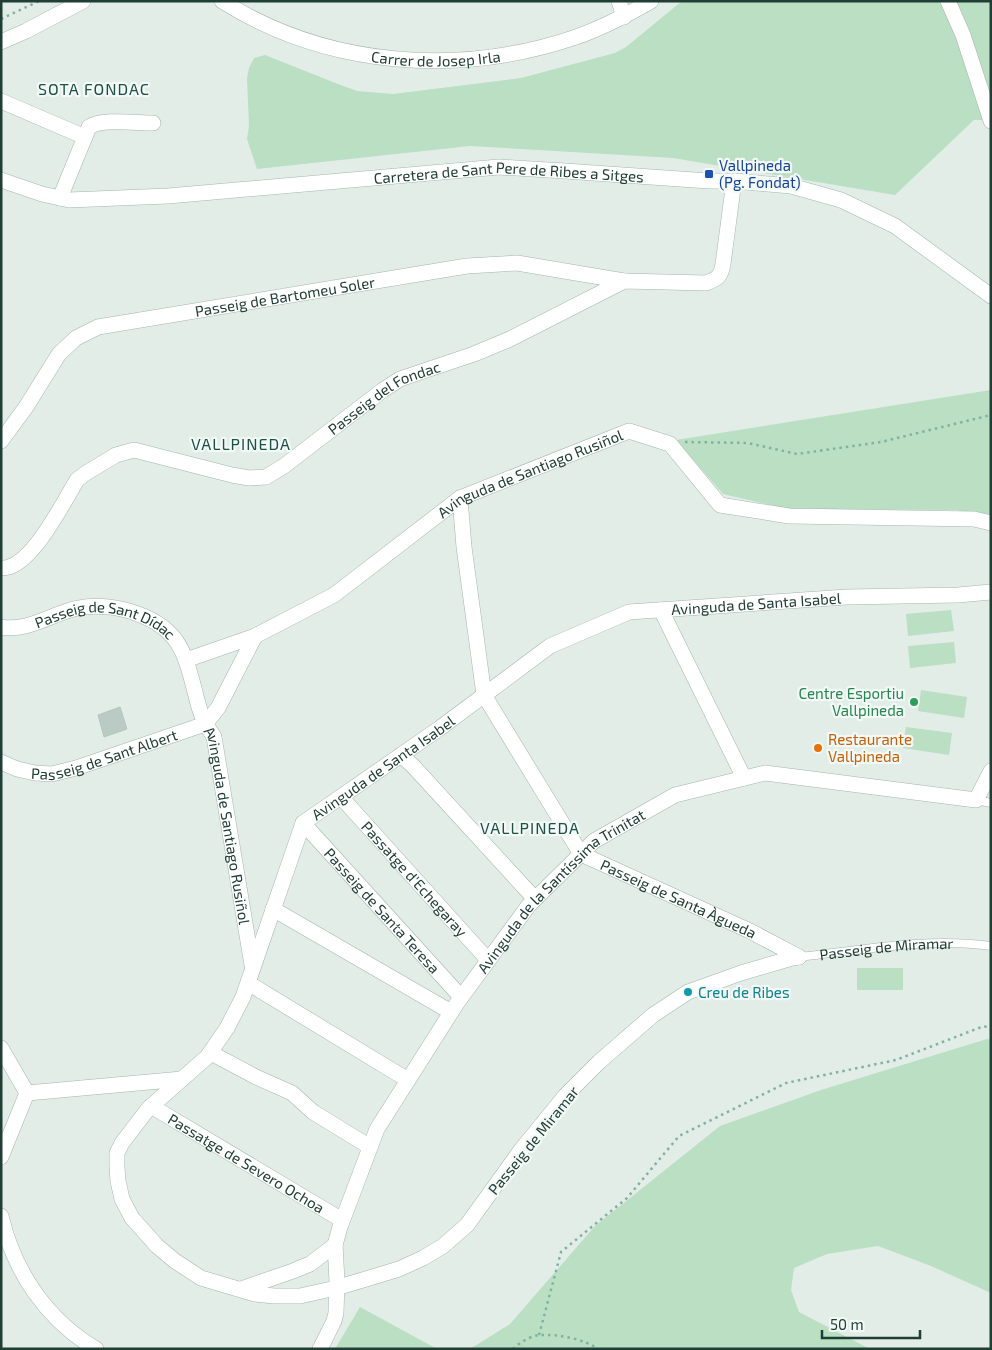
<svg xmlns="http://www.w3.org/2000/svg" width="992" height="1350" font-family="'Exo 2',sans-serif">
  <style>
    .green { fill: #badfc3 }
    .building { fill: #bacac4; stroke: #b4c6bf }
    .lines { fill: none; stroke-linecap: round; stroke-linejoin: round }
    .lane-casing { stroke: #a4b5af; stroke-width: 9 }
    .street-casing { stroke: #a4b5af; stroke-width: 16 }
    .secondary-casing { stroke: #9fb9b0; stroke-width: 16 }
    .path { stroke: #81b1a2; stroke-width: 2.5; stroke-dasharray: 2.5 4; stroke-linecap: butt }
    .lane { stroke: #fff; stroke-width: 8 }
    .street { stroke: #fff; stroke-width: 15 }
    .secondary { stroke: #fff; stroke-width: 15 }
    .transit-dot { fill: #1a4fb4; stroke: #f2f9f6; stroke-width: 2 }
    .leisure-dot { fill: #2e9e5b; stroke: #f2f9f6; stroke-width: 2 }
    .food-dot { fill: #e8710a; stroke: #f2f9f6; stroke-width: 2 }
    .culture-dot { fill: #0f9aa8; stroke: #f2f9f6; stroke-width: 2 }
    .labels { text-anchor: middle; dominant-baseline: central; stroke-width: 4.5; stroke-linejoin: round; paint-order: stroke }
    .street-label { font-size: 15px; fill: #213e36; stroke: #f2f9f6 }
    .transit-label { font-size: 15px; fill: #164399; stroke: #f2f9f6; text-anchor: start }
    .leisure-label { font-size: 15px; fill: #27864d; stroke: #f2f9f6; text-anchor: end }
    .food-label { font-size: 15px; fill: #c56008; stroke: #f2f9f6; text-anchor: start }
    .culture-label { font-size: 15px; fill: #0d838f; stroke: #f2f9f6; text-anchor: start }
    .neighbourhood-label { font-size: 16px; letter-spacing: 1px; fill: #1c5144; stroke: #f2f9f6 }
  </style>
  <rect width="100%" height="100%" fill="#e2ede8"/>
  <g class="green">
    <path d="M682,1h309v119h-17l-79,75 -222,-37 -203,-12 -213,23 -10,-30 2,-13 -2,-48 2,-10 5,-10 11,-3 73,29 19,7 36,3 128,-16 94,-25 11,-6z"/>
    <path d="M991,390v129l-34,-9 -169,-1 -65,-15 -47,-54z"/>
    <path d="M951,610l3,21 -46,5 -2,-22z"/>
    <path d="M954,642l2,21 -46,5 -2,-22z"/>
    <path d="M921,690l46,7 -3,21 -46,-7z"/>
    <path d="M906,727l46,6 -3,22 -46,-7z"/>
    <rect x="857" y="968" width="46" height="22"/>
    <path d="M987,1039l4,1v253l-60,-27 -53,-20 -51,8 -33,14 -3,22 8,22 71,37h-400l40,-25 85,-98 125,-100 101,-36z"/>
    <path d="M360,1307l77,42h-102z"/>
  </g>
  <path class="building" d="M120,707l7,22 -23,8 -6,-22z"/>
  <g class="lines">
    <g class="lane-casing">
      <g id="lane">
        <path d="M976,800l15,3"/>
        <path id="s1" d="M799,957c63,-7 128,-20 192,-11"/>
      </g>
    </g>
    <g class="street-casing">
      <g id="street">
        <path id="s2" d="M222,1c105,66 237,76 354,36 26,-9 51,-22 75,-36"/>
        <path d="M619,1l5,16"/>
        <path d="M948,1l15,34 28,86"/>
        <path d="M1,42l25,-11 57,-30"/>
        <path d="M1,101l84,36"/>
        <path d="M60,198l29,-71c13,-9 47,-4 64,-4"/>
        <path id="s3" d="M1,441l25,-34 33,-53 17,-16 22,-11 369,-61 50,-3 107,18"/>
        <path id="s4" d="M460,498l4,49 20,148 97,159 169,77 49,26"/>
        <path id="s5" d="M1,568c3,0 5,0 8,-1 26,-8 54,-64 68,-87l9,-7 30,-18 18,-5 98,25 17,3 17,-1 18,-11 99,-76 17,-11 74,-25 36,-15 114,-58 82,2c11,-4 15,-6 17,-19l11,-83"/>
        <path d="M661,610l83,168"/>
        <path id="s6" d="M1,627c27,5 52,-14 77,-19 19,-4 42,-1 60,6 41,15 47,39 57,78 3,11 5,23 11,32 2,5 6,9 8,13l38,228"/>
        <path id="s7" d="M186,660l69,-24 79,-41 126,-97 169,-67 41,13 50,61 69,11 185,3 17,4"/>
        <path d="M205,724l13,-16 37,-72"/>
        <path d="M401,755l12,11 122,133"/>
        <path id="s8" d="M1,762l16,7 18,4 17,1 24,-6 129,-44"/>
        <path id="s9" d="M341,797l147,163"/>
        <path id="s10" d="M303,823l158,174"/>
        <path d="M273,909l178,103"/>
        <path id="s11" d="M799,957l-7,1 -51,15 -53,19 -35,23 -54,47 -34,34 -44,54 -54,75 -24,21 -20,12 -24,11 -63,19 -36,8h-26l-19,-2 -54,-16 -26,-17 -18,-15 -25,-28 -10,-19 -4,-18 -1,-14v-14l5,-10 26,-34 59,-52 20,-29 16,-31 60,-174 137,-95 110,-82 79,-34 218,-15 111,-2 33,-3"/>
        <path d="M248,983l160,97"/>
        <path d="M1,1048l26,45"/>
        <path d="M211,1053l45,24 36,16 21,19 57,35"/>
        <path d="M27,1093l155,-14"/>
        <path id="s12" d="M151,1106l191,114"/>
        <path d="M1,1157l26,-64"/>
        <path d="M1,1216c13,56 46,104 95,133"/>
        <path d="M241,1289l52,-18 17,-7 25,-19"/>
        <path id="s13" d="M320,1349l14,-28 2,-8 1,-32 -2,-36 5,-18 37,-98 80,-126 72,-98 65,-64 81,-46 90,-22 211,27 15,-29"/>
      </g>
    </g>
    <g class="secondary-casing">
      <g id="secondary">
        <path id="s14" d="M1,180l41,14 27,6 99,-4 331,-29 66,4 144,10h25l57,5 50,14 54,26 96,70"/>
      </g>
    </g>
    <g class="path">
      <path d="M1,19l38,-18"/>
      <path d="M685,442l63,1 49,11 84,-12 110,-27"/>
      <path d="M539,1335l22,-83 66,-54 52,-62 107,-53 110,-23 88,-34 7,3"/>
      <path d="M513,1349c7,-7 19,-14 28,-14 16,-1 44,4 57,14"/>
    </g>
    <use href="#lane" class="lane"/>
    <use href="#street" class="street"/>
    <use href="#secondary" class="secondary"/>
  </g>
  <rect class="transit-dot" x="704" y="169" width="10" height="10" rx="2.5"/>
  <circle class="leisure-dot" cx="914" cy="702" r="5"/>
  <circle class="food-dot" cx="818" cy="748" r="5"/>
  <circle class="culture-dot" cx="688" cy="992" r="5"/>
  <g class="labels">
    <g class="street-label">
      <text stroke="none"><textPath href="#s2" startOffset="225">Carrer de Josep Irla</textPath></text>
      <text stroke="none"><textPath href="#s14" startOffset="512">Carretera de Sant Pere de Ribes a Sitges</textPath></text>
      <text stroke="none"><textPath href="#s3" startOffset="342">Passeig de Bartomeu Soler</textPath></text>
      <text stroke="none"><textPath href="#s5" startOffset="464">Passeig del Fondac</textPath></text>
      <text stroke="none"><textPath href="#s7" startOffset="395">Avinguda de Santiago Rusiñol</textPath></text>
      <text stroke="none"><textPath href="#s11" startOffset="1790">Avinguda de Santa Isabel</textPath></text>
      <text stroke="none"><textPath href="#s6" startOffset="109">Passeig de Sant Dídac</textPath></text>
      <text stroke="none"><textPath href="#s8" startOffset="108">Passeig de Sant Albert</textPath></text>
      <text stroke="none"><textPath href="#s11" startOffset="1370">Avinguda de Santa Isabel</textPath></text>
      <text stroke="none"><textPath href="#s6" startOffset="382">Avinguda de Santiago Rusiñol</textPath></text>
      <text stroke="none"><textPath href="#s9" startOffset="110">Passatge d'Echegaray</textPath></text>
      <text stroke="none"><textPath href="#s13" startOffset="535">Avinguda de la Santíssima Trinitat</textPath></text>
      <text stroke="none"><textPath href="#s4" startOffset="492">Passeig de Santa Àgueda</textPath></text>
      <text stroke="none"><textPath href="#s10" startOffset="118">Passeig de Santa Teresa</textPath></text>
      <text stroke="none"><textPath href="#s1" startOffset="88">Passeig de Miramar</textPath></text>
      <text transform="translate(533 1140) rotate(-51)">Passeig de Miramar</text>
      <text stroke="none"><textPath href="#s12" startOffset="111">Passatge de Severo Ochoa</textPath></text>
    </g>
    <g class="transit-label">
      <text x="719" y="165">Vallpineda<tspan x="719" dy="17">(Pg. Fondat)</tspan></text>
    </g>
    <g class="leisure-label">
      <text x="904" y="693">Centre Esportiu<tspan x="904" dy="17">Vallpineda</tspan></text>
    </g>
    <g class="food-label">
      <text x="828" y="739">Restaurante<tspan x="828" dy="17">Vallpineda</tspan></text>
    </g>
    <g class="culture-label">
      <text x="698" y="992">Creu de Ribes</text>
    </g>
    <g class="neighbourhood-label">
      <text x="94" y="88">SOTA FONDAC</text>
      <text x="241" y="443">VALLPINEDA</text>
      <text x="530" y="827">VALLPINEDA</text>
    </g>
  </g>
  <rect width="992" height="1350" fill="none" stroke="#213e36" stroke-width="5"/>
  <path d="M822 1330v8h98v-8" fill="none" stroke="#213e36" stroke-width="2.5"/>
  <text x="830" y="1330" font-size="15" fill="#213e36" stroke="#f2f9f6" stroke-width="4" paint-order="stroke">50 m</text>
</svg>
